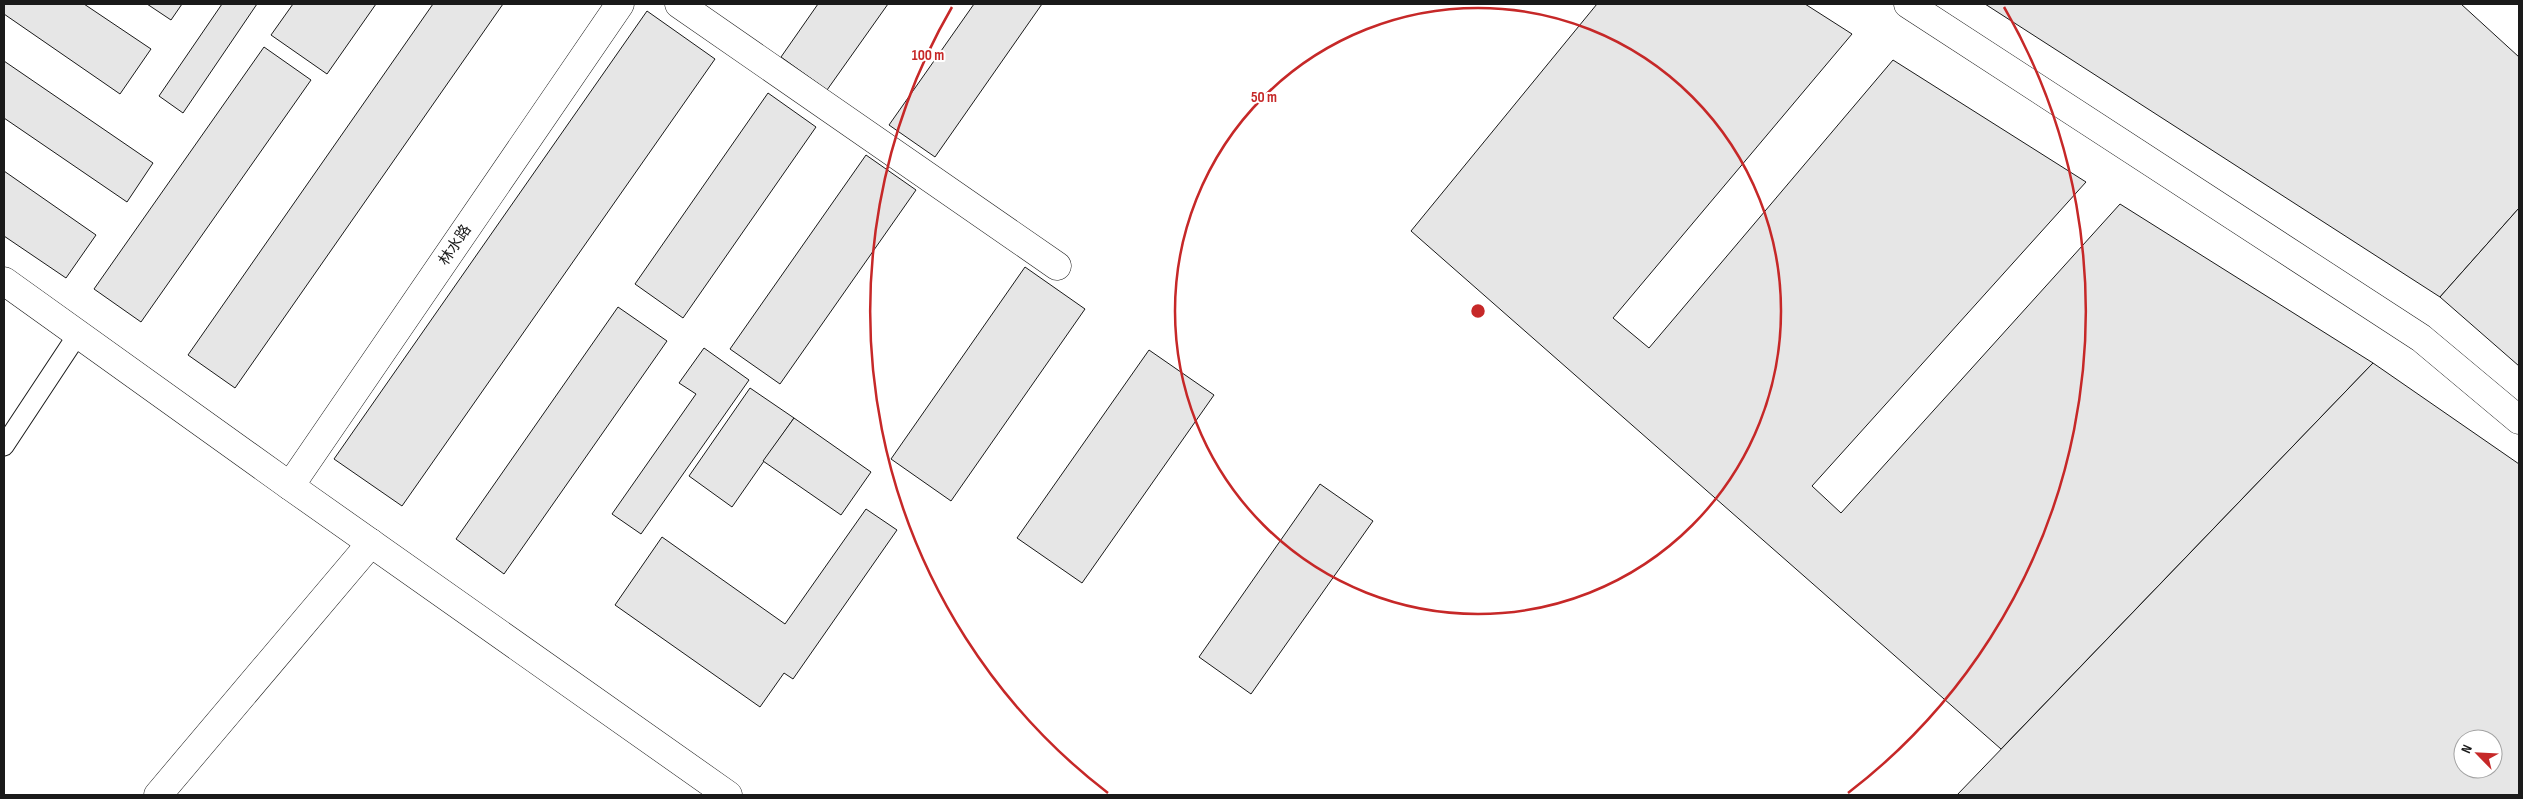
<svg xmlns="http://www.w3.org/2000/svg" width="2523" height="799" font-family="'Sofia Sans Condensed','Noto Sans SC',sans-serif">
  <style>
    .building { fill: #e6e6e6; stroke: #1a1a1a; fill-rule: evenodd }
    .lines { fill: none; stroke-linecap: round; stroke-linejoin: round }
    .lane-casing { stroke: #1a1a1a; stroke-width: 21 }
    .street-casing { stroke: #1a1a1a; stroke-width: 29 }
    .lane { stroke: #fff; stroke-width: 19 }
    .street { stroke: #fff; stroke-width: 28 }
    .ring { fill: none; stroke: #c62828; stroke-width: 2.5 }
    .labels { text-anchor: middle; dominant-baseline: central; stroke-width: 4; stroke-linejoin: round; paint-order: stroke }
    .street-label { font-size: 15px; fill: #1a1a1a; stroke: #fff }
    .centre { fill: #c62828; stroke: #fff; stroke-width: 2.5 }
    .ring-label { font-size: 15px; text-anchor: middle; font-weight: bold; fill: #c62828; stroke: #fff; stroke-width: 4; stroke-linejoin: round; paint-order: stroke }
  </style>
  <rect width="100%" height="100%" fill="#fff"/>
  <g class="building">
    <path d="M4,4h80l67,45 -31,45 -116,-80z"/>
    <path d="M147,4h35l-11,16z"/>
    <path d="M222,4h35l-74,109 -24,-17z"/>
    <path d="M293,4h83l-49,70 -56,-39z"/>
    <path d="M433,4h70l-268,384 -47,-33z"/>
    <path d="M818,4h70l-61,86 -46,-33z"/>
    <path d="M974,4h68l-107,153 -46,-32z"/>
    <path d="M1597,4h208l47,30 -239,284 36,30 244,-288 193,122 -274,304 29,27 279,-309 253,159 -372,386 -590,-518z"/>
    <path d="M1985,4h476l58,53v151l-79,89z"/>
    <path d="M647,11l68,48 -313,447 -68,-47z"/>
    <path d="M264,47l47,33 -170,242 -47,-33z"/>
    <path d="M4,61l149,102 -26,39 -123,-84z"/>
    <path d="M768,93l48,34 -133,191 -48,-34z"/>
    <path d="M866,155l50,35 -136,194 -50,-35z"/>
    <path d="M4,171l92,64 -30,43 -62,-42z"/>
    <path d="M2519,208v158l-79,-69z"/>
    <path d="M1025,267l60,42 -134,192 -60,-42z"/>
    <path d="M618,307l49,34 -163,233 -48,-35z"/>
    <path d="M704,348l45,32 -108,154 -29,-20 84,-120 -17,-11z"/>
    <path d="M1149,350l65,45 -132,188 -65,-45z"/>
    <path d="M2373,363l146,101v331h-562zM2463,739h30v30h-30z"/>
    <path d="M750,388l44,30 -62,89 -43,-31z"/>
    <path d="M794,418l77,54 -30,43 -78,-54z"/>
    <path d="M1320,484l53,37 -122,173 -52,-37z"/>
    <path d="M866,509l31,21 -104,149 -9,-6 -24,34 -145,-102 47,-68 123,87z"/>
  </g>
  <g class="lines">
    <g class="lane-casing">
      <path id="lane" d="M4,446l74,-112"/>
    </g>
    <g class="street-casing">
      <g id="street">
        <path d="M679,4l378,262"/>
        <path d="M1908,4l513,334 98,82"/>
        <path d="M4,281l286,205 438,309"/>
        <path d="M290,486l330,-482"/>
        <path d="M158,795l213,-252"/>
      </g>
    </g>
    <use href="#lane" class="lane"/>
    <use href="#street" class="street"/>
  </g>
  <g class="ring">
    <circle cx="1478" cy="311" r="303"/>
    <path d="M1108 793A607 607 0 0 1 952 7M2004 7A607 607 0 0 1 1848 793"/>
  </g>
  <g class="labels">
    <g class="street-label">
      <text transform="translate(455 245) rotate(-56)">林水路</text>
    </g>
  </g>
  <circle cx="1478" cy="311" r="8" class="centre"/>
  <g class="ring-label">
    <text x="928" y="60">100 m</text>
    <text x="1264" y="102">50 m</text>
  </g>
  <rect width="2523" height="799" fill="none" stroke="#1a1a1a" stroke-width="10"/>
  <g transform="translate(2478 754) rotate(294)"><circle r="24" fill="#ffffff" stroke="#a3a3a3"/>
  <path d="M0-4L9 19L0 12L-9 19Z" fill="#c62828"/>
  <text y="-8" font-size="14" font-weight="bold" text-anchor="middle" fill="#1a1a1a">N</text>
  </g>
</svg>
